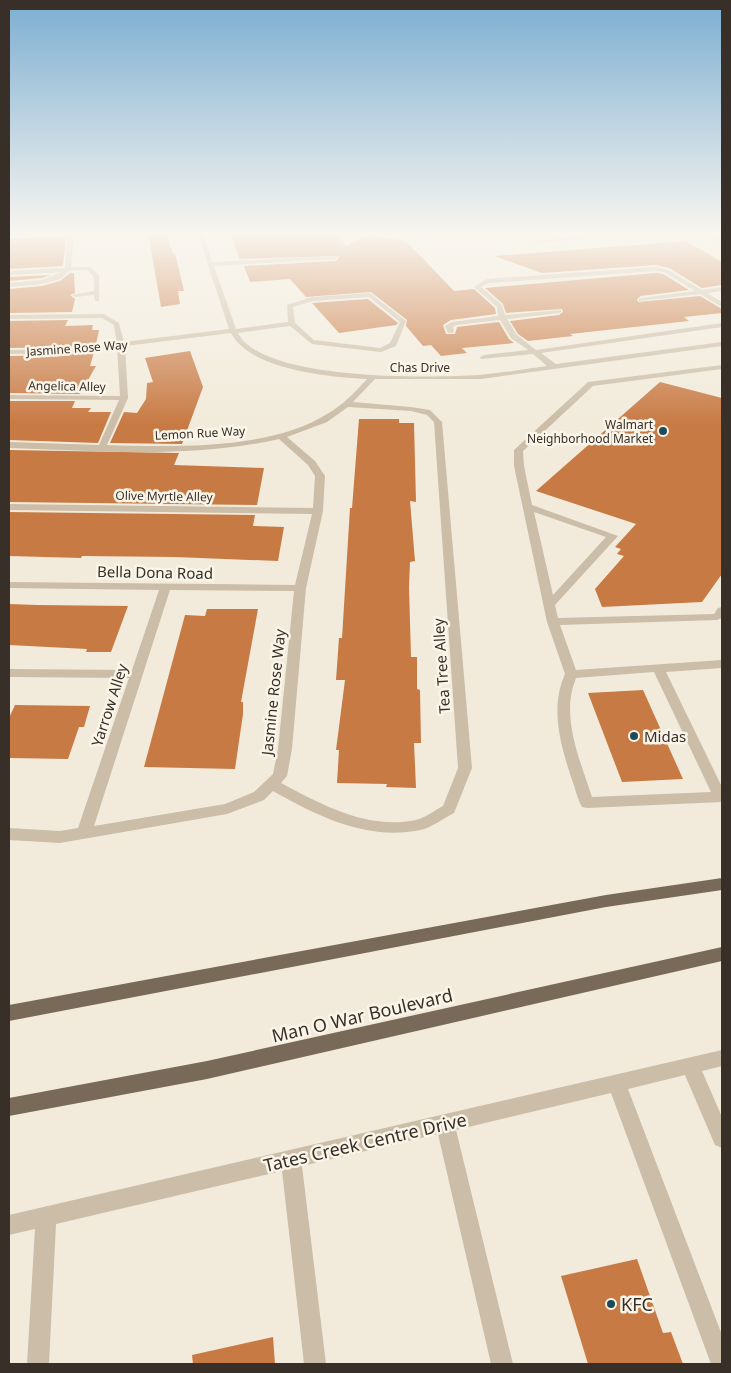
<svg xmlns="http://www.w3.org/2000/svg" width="731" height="1373" font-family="'Noto Sans',sans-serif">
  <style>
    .building { fill: #c87a44 }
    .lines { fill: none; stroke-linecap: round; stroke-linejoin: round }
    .minor { fill: #cbbda7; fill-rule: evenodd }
    .major { fill: #796958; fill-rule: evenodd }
    .poi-dot { fill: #1d4b59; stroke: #faf5e8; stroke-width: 2 }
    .labels { text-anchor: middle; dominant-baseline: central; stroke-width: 5; stroke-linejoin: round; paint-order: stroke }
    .far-street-label { font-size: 12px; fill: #372f28; stroke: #faf5e8 }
    .far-poi-label { font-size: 12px; fill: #372f28; stroke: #faf5e8; text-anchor: end }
    .street-label { font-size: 15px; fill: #372f28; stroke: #faf5e8 }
    .poi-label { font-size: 15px; fill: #372f28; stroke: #faf5e8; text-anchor: start }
    .near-street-label { font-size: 18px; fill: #372f28; stroke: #faf5e8 }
    .near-poi-label { font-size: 18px; fill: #372f28; stroke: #faf5e8; text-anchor: start }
  </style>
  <rect width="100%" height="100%" fill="#f2ebdb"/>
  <g class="building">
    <path d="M148,232h18l7,22 2,-1 9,38h-6l2,13 -19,3z"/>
    <path d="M230,232h81v3l27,-1 8,12 22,-11 38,6 48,50 20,-2 21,19 1,6 -45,6 -8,5 3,9h9l2,-7 42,-5 10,17 5,4 -52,5 5,5 -26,3 -10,-11 -8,1 -17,-20 1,-6 -36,-28 -65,5 -16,-18 -40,3 -6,-16 92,-5 4,-5 -100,3z"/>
    <path d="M48,237l18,1 -3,28 -54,3v-30z"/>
    <path d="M686,241l36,21v23l-20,3 -33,-20 -13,-3 -114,8 -48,-17z"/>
    <path d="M70,273h4l1,20 -5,2 5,4 -3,13 -63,1v-24l33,-3 18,-5z"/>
    <path d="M656,273l7,1 26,16 -48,6 -4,3 1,3 62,-6 22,13v4l-38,4 5,4 -119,13 3,2 -45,5 -10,-7 -8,-13 49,-6 4,-3 -1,-3 -56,4 -3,-9 -18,-16z"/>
    <path d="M51,275l-9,3 -33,3v-4z"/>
    <path d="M368,299l30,24 -2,2 -57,8 -27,-30z"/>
    <path d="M68,320l-3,6 28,-1 -1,5h7l-3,14 -31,3 -56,1v-27z"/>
    <path d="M190,351l13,36 -21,57 -72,-1 14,-31 13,1 9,-14 1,-16 6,-1 -8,-24z"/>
    <path d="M94,352l-4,14h6l-16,28 -71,-1v-37l56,-1z"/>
    <path d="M660,382l62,16v176l-20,28 -100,5 -7,-18 29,-33 -7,-2 4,-5 -6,-2 21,-23 -100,-33z"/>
    <path d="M9,401h66l-3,7h19l-3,4h23l-13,31 -89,-3z"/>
    <path d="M359,419h40v4h15l2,79 -6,-1 5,60 -5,1 -1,25 2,70h6v32l3,1 1,53h-7l2,45 -30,-1 1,-3 -50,-1 2,-33h-3l9,-70h-9l3,-42h3l8,-130h2z"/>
    <path d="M9,450l170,3 -5,12 90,3 -7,37 -248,-3z"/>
    <path d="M9,512l246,3 -2,11 31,1 -6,34 -103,-4 -93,-1 -1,2 -72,-2z"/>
    <path d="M9,604l28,1 91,1 -17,46h-25l1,-3 -78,-4z"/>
    <path d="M207,609h51l-17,93h2v12l-8,55 -91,-2 41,-152 20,1z"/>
    <path d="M643,690l40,89 -61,3 -34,-89z"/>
    <path d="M15,705l75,1 -6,21h-5l-11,32 -59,-1v-40z"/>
    <path d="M637,1259l26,74 8,-1 12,32h-95l-27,-88z"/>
    <path d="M273,1337l2,27h-82l-1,-9z"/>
  </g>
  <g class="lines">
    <g class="minor">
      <path d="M68,232h6l-3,35h19l9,8v26h-4l-1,-6 -19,2 -3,-2 22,-4v-14l-7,-7 -18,1 -9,8 -18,5 -33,3v-4l33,-3 20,-8 -53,3v-4l56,-3z"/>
      <path d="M197,232h6l9,30 126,-6 -2,3 -122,7 22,63 52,-7 -1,-17 25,-8 58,-4 36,28 -10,25 -15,6 -69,-8 -22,-18 -52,7c24,48 193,45 241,42 23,-2 46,-6 68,-9l-14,-12 -52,5 -1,-2 4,-2 44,-5 -17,-12 -11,-18 -44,5 -3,2 1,6h-6l-3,-7 7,-4 46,-6 -1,-9 -23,-20 13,-8 169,-12 12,3 34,20 20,-3v4l-15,2 15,9v5l-22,-13 -61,7v-2l2,-1 54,-7 -31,-19 -8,-1 -167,12 -8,4 21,18 3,10 56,-5v2l-2,1 -52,6 10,16 19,15 186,-27v4l-181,26 15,11 166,-22v4l-241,33h-106l-22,23 58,5 19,3 12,12 30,346 -18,45c-10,5 -23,15 -34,17 -53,11 -103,-14 -147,-39l-9,9 -37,14 -167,29 -51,-3v-12l51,3 18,-3 51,-150 -120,-1v-8l123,1 27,-80 -150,-2v-6l286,3 17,-71 -303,-4v-6l304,4 2,-32 -7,-11 -29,-26c-88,20 -181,12 -270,9v-6l90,3 20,-45 -110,-1v-4l111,1 -3,-49 -52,6 -56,1v-4l56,-1 52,-6 -3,-18 -12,-7 -93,1v-4l95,-1 15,9 5,19 105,-13zM369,297l31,25 -10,21 -10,5 -66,-8 -19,-17 -2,-16 20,-6zM231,333c19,37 99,44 136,46 -12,13 -24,26 -40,35 -56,36 -155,33 -220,31l21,-47 -3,-52zM348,407l63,4 16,4 7,7 24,346 -15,38c-8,4 -18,12 -27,14 -48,10 -94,-15 -135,-37l6,-7 5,-27 14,-161 17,-77 2,-35 -10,-15 -28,-24 40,-15zM170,590l124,1 -16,158 -5,25 -19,18 -29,12 -131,22z"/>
      <path d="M634,232h27l-125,11 -3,-2z"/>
      <path d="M700,232h7l15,8v4z"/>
      <path d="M722,365v4l-129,17 -70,65 1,15 8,39 86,31 -63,69 3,13 156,-4 4,-6 4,-1v11l-5,2 -157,5 16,45 146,-10v8l-56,4 56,115v15l-135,6 -5,-1c-5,-9 -7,-20 -11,-30 -11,-34 -21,-69 -6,-103l-18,-52 -33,-156v-16l74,-68zM534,512l72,25 -53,58zM654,672l57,120 -119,5c-12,-37 -32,-81 -16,-119z"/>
      <path d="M722,1050v16l-20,5 20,46v31l-7,-3 -30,-70 -57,14 94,246v29h-11l-100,-271 -155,37 57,234h-22l-53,-230 -136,32 24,198h-22l-22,-193 -226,53 -7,140h-22l8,-135 -26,6v-20z"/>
    </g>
    <g class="major">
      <path d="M722,878v12l-116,17 -597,114v-16l597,-110z"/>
      <path d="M722,947v14l-515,118 -198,37v-18l198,-37z"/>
    </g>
  </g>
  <linearGradient id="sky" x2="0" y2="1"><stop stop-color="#7caed2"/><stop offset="0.55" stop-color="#f9f6ef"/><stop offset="1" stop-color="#f9f6ef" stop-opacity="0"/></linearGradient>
  <rect width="731" height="424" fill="url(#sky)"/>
  <g class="poi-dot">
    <circle cx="663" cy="431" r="5"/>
    <circle cx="634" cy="736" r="5"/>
    <circle cx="611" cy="1304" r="5"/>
  </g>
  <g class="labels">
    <g class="far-street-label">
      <text transform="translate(77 348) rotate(-4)">Jasmine Rose Way</text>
      <text x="420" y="367">Chas Drive</text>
      <text transform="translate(67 386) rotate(1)">Angelica Alley</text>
      <text transform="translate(200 433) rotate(-3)">Lemon Rue Way</text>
      <text transform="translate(164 496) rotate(1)">Olive Myrtle Alley</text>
    </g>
    <g class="far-poi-label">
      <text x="653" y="424">Walmart<tspan x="653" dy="14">Neighborhood Market</tspan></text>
    </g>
    <g class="street-label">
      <text transform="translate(155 572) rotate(1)">Bella Dona Road</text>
      <text transform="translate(441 666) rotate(-94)">Tea Tree Alley</text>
      <text transform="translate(273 692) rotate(-84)">Jasmine Rose Way</text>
      <text transform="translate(109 705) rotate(-72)">Yarrow Alley</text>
    </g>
    <g class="poi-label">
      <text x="644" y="736">Midas</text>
    </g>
    <g class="near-street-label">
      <text transform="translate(362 1015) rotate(-13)">Man O War Boulevard</text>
      <text transform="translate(365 1142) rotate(-13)">Tates Creek Centre Drive</text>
    </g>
    <g class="near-poi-label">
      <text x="621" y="1304">KFC</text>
    </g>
  </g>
  <rect width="731" height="1373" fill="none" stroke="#372f28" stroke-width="20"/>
</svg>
